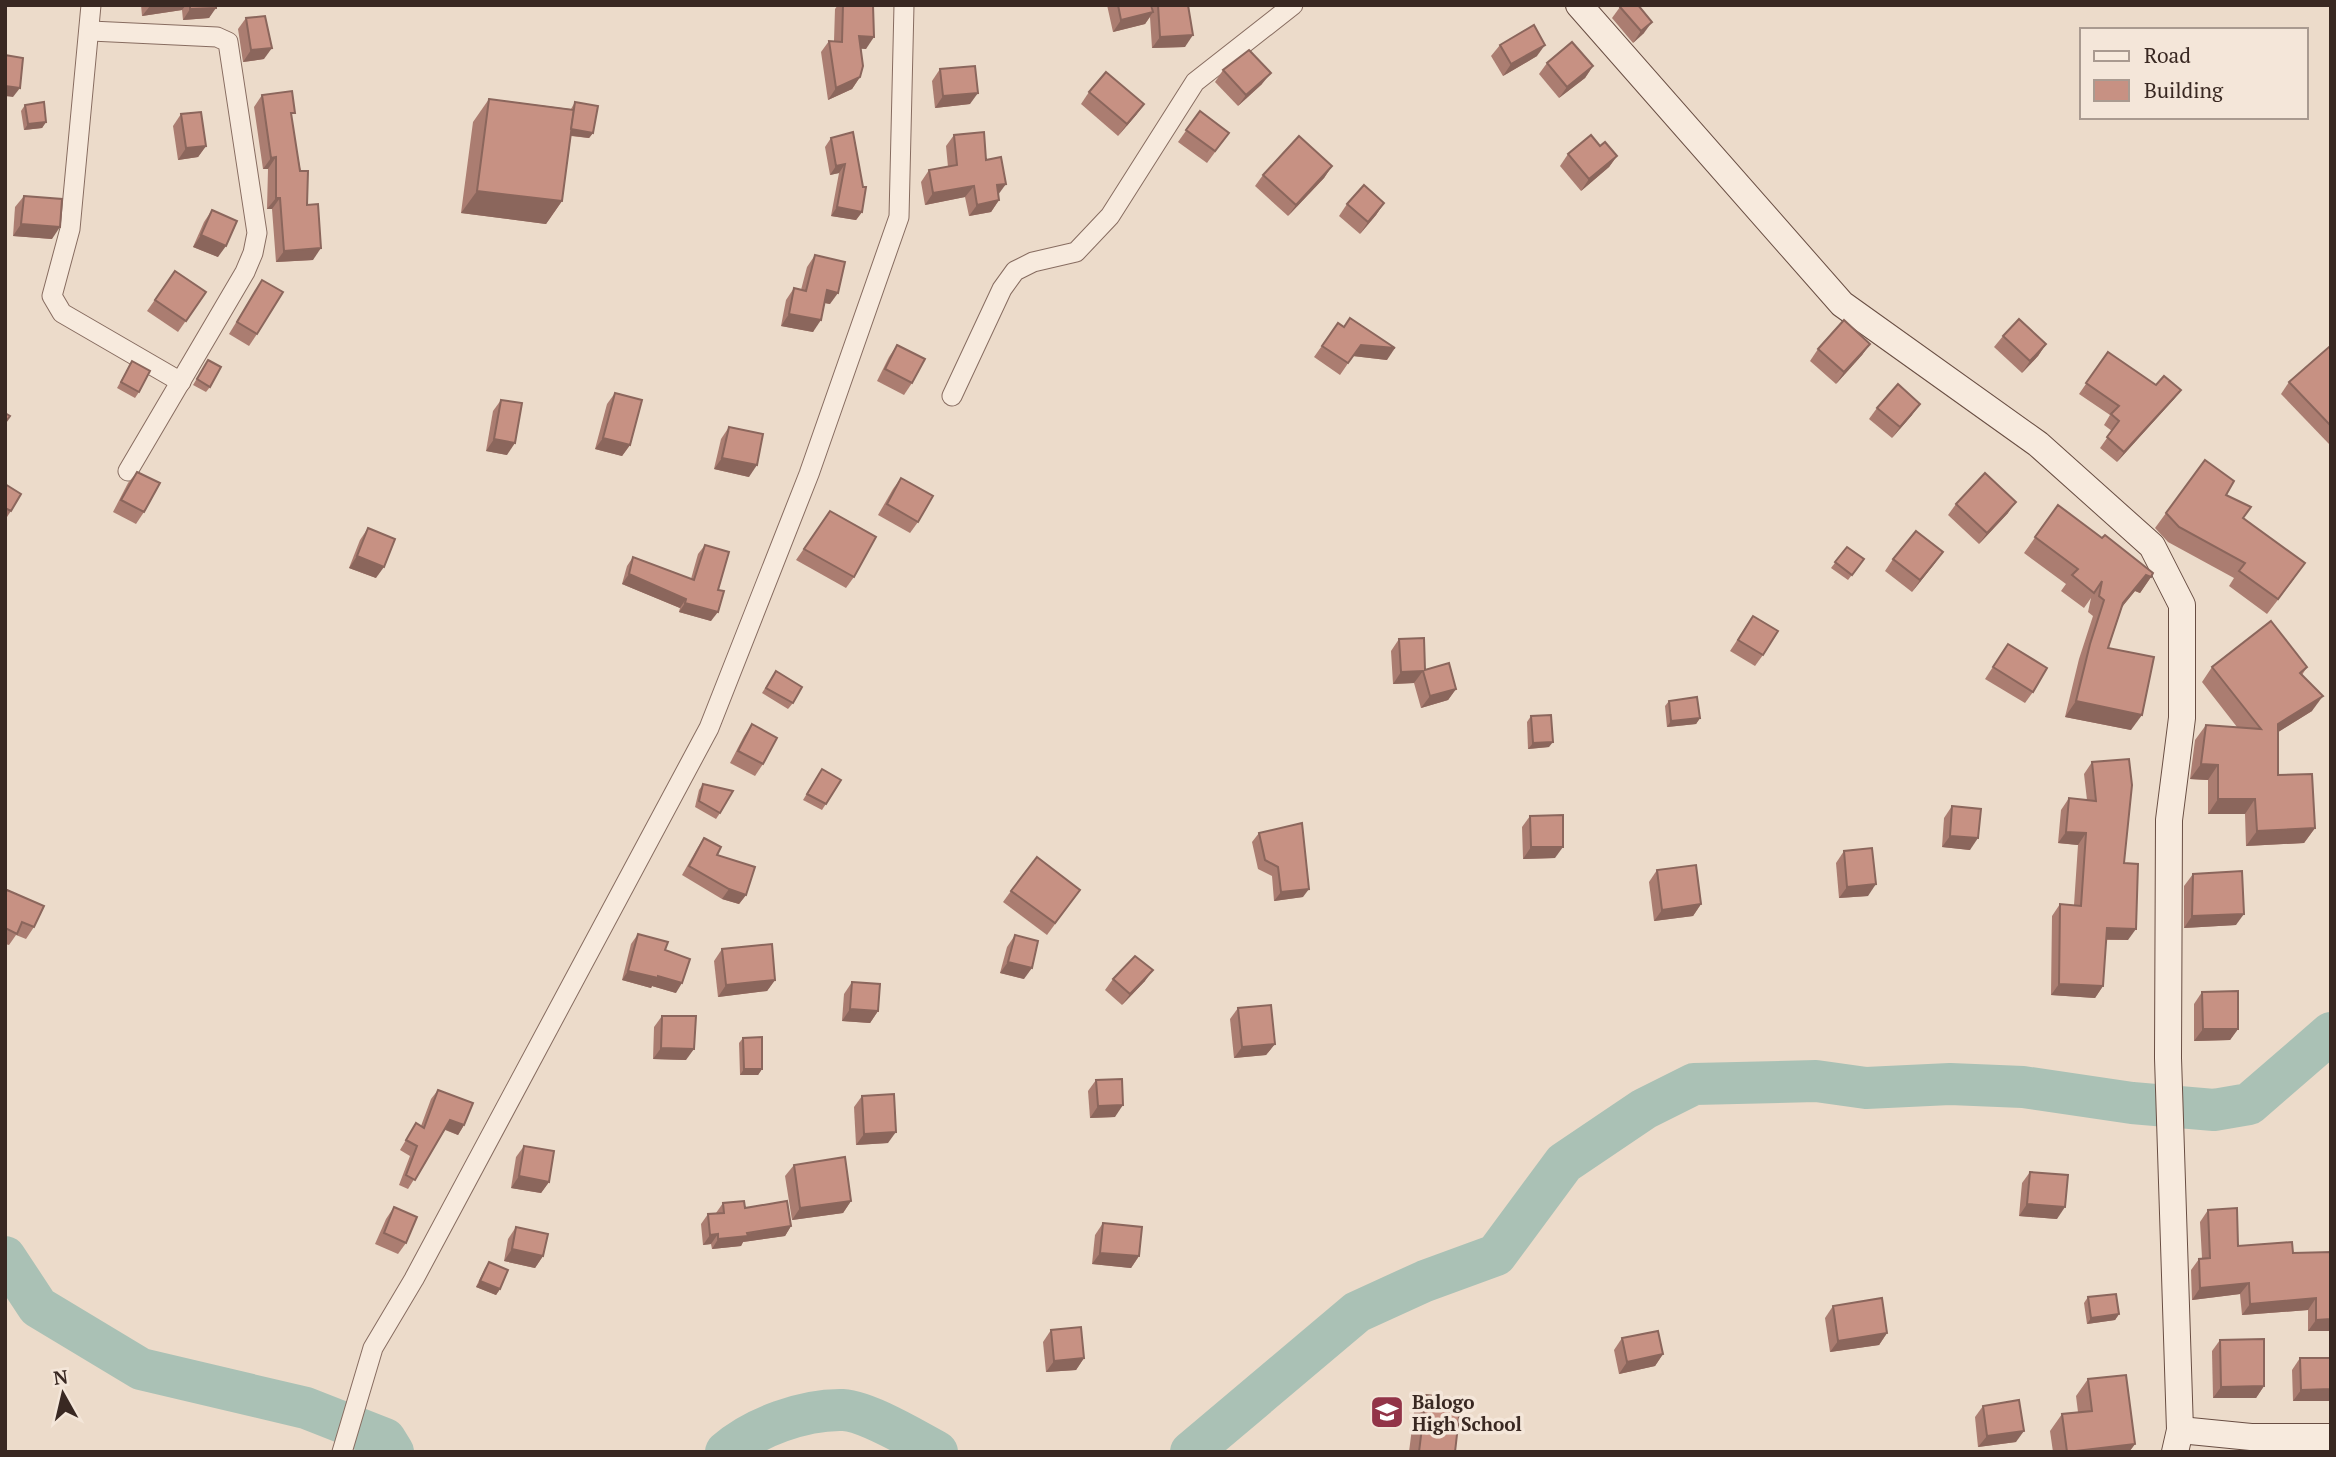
<svg xmlns="http://www.w3.org/2000/svg" width="2336" height="1457" font-family="'PT Serif',serif">
  <style>
    .lines { fill: none; stroke-linecap: round; stroke-linejoin: round }
    .river { stroke: #aac1b5; stroke-width: 42 }
    .street-casing { stroke: #876c60; stroke-width: 21 }
    .secondary-casing { stroke: #694e43; stroke-width: 28 }
    .street { stroke: #f7eadd; stroke-width: 19 }
    .secondary { stroke: #f7eadd; stroke-width: 26 }
    .wall { fill: #ab7d71 }
    .shaded-wall { fill: #8b665c }
    .building { fill: #c79183; stroke: #8b665c; stroke-width: 2 }
    .labels { text-anchor: middle; dominant-baseline: central; stroke-width: 7; stroke-linejoin: round; paint-order: stroke }
    .poi-label { font-size: 19px; font-weight: bold; fill: #392822; stroke: #f4e6d9; text-anchor: start }
  </style>
  <rect width="100%" height="100%" fill="#ecdbca"/>
  <g class="lines">
    <g class="river">
      <path d="M5,1257l33,50 103,62 165,39 79,31 8,13"/>
      <path d="M726,1452c28,-25 79,-43 117,-42 23,1 73,30 94,42"/>
      <path d="M1191,1452l166,-140 68,-31 71,-26 68,-92 80,-54 50,-25 122,-3 50,7 84,-4 73,3 109,16 82,7 35,-6 82,-71"/>
    </g>
    <g class="street-casing">
      <g id="street">
        <path d="M91,5l-21,224 -18,67 10,17 119,69"/>
        <path d="M91,31l126,6 11,5 29,191 -4,20 -8,19 -117,199"/>
        <path d="M952,396l50,-107 13,-18 18,-9 43,-10 34,-36 85,-134 98,-77"/>
        <path d="M342,1452l31,-104 41,-69 295,-551 100,-254 90,-257 5,-212"/>
      </g>
    </g>
    <g class="secondary-casing">
      <g id="secondary">
        <path d="M1579,5l263,299 196,140 114,102 30,59v113l-13,102 -1,238 12,372 -5,22"/>
        <path d="M2180,1430l71,7h80"/>
      </g>
    </g>
    <use href="#street" class="street"/>
    <use href="#secondary" class="secondary"/>
  </g>
  <g class="wall">
    <path d="M141,5h75l-7,13 -26,2 -1,-10 -40,6z"/>
    <path d="M838,5h35l-7,44 -6,-1v29l-8,12 -24,11 -7,-48 8,-11h5l1,-32z"/>
    <path d="M1107,5h44l1,3 2,-3h34l-3,42 -33,1 -2,-31 -5,7 -32,8z"/>
    <path d="M1620,7l24,26 -11,10 -21,-25z"/>
    <path d="M246,18l18,41 -21,3 -5,-33z"/>
    <path d="M1500,45l37,11 -34,20 -12,-20z"/>
    <path d="M1547,63l46,3 -8,12 -26,20 -20,-24z"/>
    <path d="M940,69l30,35 -35,4 -3,-27z"/>
    <path d="M1223,70l39,14 -24,22 -23,-24z"/>
    <path d="M1089,92l55,12 -8,11 -18,21 -37,-32z"/>
    <path d="M262,95l29,23 16,87 6,55 -37,2 -4,-53h-5l1,-40h-5l-9,-62z"/>
    <path d="M489,99l82,10 4,-7 18,31 -4,5 -18,-2 -9,65 -16,23 -85,-11 12,-91z"/>
    <path d="M25,105l21,17 -4,6 -18,2 -3,-19z"/>
    <path d="M1200,111l29,22 -22,30 -29,-21z"/>
    <path d="M181,114l25,32 -8,11 -20,3 -5,-34z"/>
    <path d="M954,135l32,25 12,34 1,6 -8,12 -22,4 -4,-19 -40,8 -4,-23 8,-12 19,-3 -2,-21z"/>
    <path d="M831,138l32,49 -1,25 -6,8 -25,-4 8,-43 -9,2 -5,-28z"/>
    <path d="M1600,146l17,10 -8,11 -28,24 -21,-25 8,-12z"/>
    <path d="M1332,166l-8,12 -36,38 -33,-30 8,-11z"/>
    <path d="M24,196l28,43 -39,-3 2,-29z"/>
    <path d="M1384,203l-8,12 -16,19 -21,-18 8,-12z"/>
    <path d="M212,210l6,47 -25,-10 11,-25z"/>
    <path d="M815,255l15,49 -5,-1 -12,29 -32,-6 5,-26 8,-12 7,2 6,-23z"/>
    <path d="M175,271l31,21 -28,40 -31,-21z"/>
    <path d="M262,280l-5,54 -8,12 -20,-12z"/>
    <path d="M1338,323l6,4 43,33 -34,-4 -13,19 -26,-18z"/>
    <path d="M2003,336l43,8 -8,12 -16,17 -28,-26z"/>
    <path d="M1870,344l-8,11 -26,29 -26,-23 8,-12z"/>
    <path d="M897,345l15,38 -8,12 -27,-14 12,-24z"/>
    <path d="M2331,349v94l-2,1 -48,-50 8,-12z"/>
    <path d="M2108,352l48,33 25,5 -8,10 -56,62 -17,-14 12,-17 -8,-6 6,-10 -31,-21z"/>
    <path d="M208,360l2,27 -4,5 -13,-7z"/>
    <path d="M132,361l7,31 -4,6 -18,-10z"/>
    <path d="M615,393l15,52 -8,11 -27,-7 12,-45z"/>
    <path d="M501,400l6,55 -21,-4 7,-40z"/>
    <path d="M1877,408l35,7 -20,23 -23,-19z"/>
    <path d="M729,427l20,50 -35,-8 7,-30z"/>
    <path d="M137,472l7,40 -8,12 -23,-12 15,-29z"/>
    <path d="M901,478l17,44 -8,11 -32,-18 15,-26z"/>
    <path d="M5,484l6,27 -4,6 -2,-1z"/>
    <path d="M2226,495l68,84 -27,35 -38,-28 5,-8 -66,-36 -13,-14 11,-15z"/>
    <path d="M1956,504l52,9 -29,31 -31,-29z"/>
    <path d="M2058,505l93,72 -11,16 -5,-2 -13,16 -14,41 23,82 -66,-13 14,-58 14,-43 -5,-4 3,-14 -7,10 -23,-17 5,-7 -42,-31z"/>
    <path d="M830,511l24,66 -8,11 -50,-28z"/>
    <path d="M368,528l8,50 -27,-10 11,-28z"/>
    <path d="M705,545l13,45 -7,31 -32,-9 1,-4 -58,-24 5,-18 6,-9 58,22 7,-25z"/>
    <path d="M1847,547l17,12 -16,21 -17,-12z"/>
    <path d="M1893,559l42,4 -23,29 -27,-21z"/>
    <path d="M1753,616l10,39 -8,11 -25,-15z"/>
    <path d="M1399,639l26,31 31,19 -8,11 -27,8 -7,-25 -21,1 -2,-33z"/>
    <path d="M2008,644l25,48 -8,11 -40,-24z"/>
    <path d="M2212,667h95l-5,8 10,36 -34,21v43l37,53 -11,15 -58,3 -1,-32h-37v-34l-18,-1 5,-39 11,-15 31,2 -35,-45z"/>
    <path d="M776,671l17,32 -5,6 -26,-16z"/>
    <path d="M1669,701l31,17 -4,6 -29,3 -2,-21z"/>
    <path d="M1531,716l18,31 -21,2 -1,-27z"/>
    <path d="M752,724l11,40 -8,12 -25,-13 14,-27z"/>
    <path d="M2092,762l32,101 4,77h-22l-3,46 -8,12 -44,-3 1,-79 8,-12 14,1 4,-60 -20,-2 3,-33 8,-12 18,2 -3,-26z"/>
    <path d="M822,769l19,11 -19,30 -19,-10z"/>
    <path d="M703,784l17,29 -4,6 -21,-12 4,-17z"/>
    <path d="M1952,806l18,44 -28,-3 2,-29z"/>
    <path d="M1530,816l25,42 -32,1 -1,-32z"/>
    <path d="M1259,833l44,64 -29,4 -2,-25 -14,-7 -6,-27z"/>
    <path d="M704,838l42,57 -7,9 -17,-5 -40,-24 16,-28z"/>
    <path d="M1844,851l24,45 -29,2 -3,-35z"/>
    <path d="M1657,870l44,34 -8,12 -39,5 -5,-39z"/>
    <path d="M2193,874l43,51 -52,3v-42z"/>
    <path d="M1080,890l-33,45 -44,-33 8,-11z"/>
    <path d="M5,892l29,35 -8,12 -10,-4 -7,10 -4,-1z"/>
    <path d="M638,934l27,16 11,43 -24,-7 -1,2 -29,-8 9,-36z"/>
    <path d="M1015,935l9,44 -24,-6 7,-26z"/>
    <path d="M722,949l53,31 -8,11 -49,6 -4,-36z"/>
    <path d="M1113,979l32,2 -23,24 -17,-15z"/>
    <path d="M852,982l26,29 -8,12 -28,-2 2,-27z"/>
    <path d="M2202,992l36,37 -8,11 -36,1v-37z"/>
    <path d="M1238,1008l37,36 -9,11 -32,3 -4,-39z"/>
    <path d="M662,1016l24,44 -33,-1 1,-32z"/>
    <path d="M743,1038l19,31 -4,6h-18l-1,-32z"/>
    <path d="M1096,1080l19,37 -25,1 -2,-27z"/>
    <path d="M438,1090l26,35 -6,10 -13,-5 -37,59 -9,-4 11,-29 -10,-6 16,-27 5,3 10,-27z"/>
    <path d="M862,1096l26,47 -32,2 -2,-38z"/>
    <path d="M524,1146l25,36 -8,11 -30,-5 5,-31z"/>
    <path d="M794,1165l57,36 -8,12 -51,7 -7,-44z"/>
    <path d="M2030,1172l27,47 -38,-3 3,-33z"/>
    <path d="M723,1203l22,5 46,18 -6,10 -42,6 -2,4 -29,3 -1,-5 -8,1 -2,-21 7,-10 8,-1z"/>
    <path d="M394,1207l12,36 -8,11 -23,-10 11,-25z"/>
    <path d="M2208,1210l30,36 55,7 38,-1v79h-23v-21l-66,5 -2,-21 -48,6 -1,-30 8,-11 3,-1 -2,-36z"/>
    <path d="M1103,1223l36,33 -8,12 -39,-4 3,-29z"/>
    <path d="M516,1227l27,29 -8,12 -31,-7 4,-22z"/>
    <path d="M489,1262l11,27 -4,6 -20,-8 9,-19z"/>
    <path d="M2088,1297l31,17 -4,6 -28,4 -3,-21z"/>
    <path d="M1833,1306l54,27 -8,12 -49,7 -5,-34z"/>
    <path d="M1051,1330l33,28 -8,12 -30,2 -3,-30z"/>
    <path d="M1622,1338l41,16 -8,12 -36,8 -5,-24z"/>
    <path d="M2220,1340l44,46 -8,12h-43l-1,-47z"/>
    <path d="M2300,1358l29,43h-36l-1,-31z"/>
    <path d="M2088,1379l47,65 -6,8h-76l-3,-21 12,-17 16,-2 -2,-16z"/>
    <path d="M1426,1395l29,57h-46l5,-40z"/>
    <path d="M1983,1406l33,36 -38,5 -3,-30z"/>
  </g>
  <g class="shaded-wall">
    <path d="M186,5l-4,5 -40,6 8,-10z"/>
    <path d="M216,8l-7,10 -26,2 7,-11z"/>
    <path d="M1153,12l-8,12 -32,8 8,-12z"/>
    <path d="M1652,22l-8,11 -11,10 8,-12z"/>
    <path d="M1193,35l-8,12 -33,1 8,-11z"/>
    <path d="M859,36l15,1 -8,12 -15,-1z"/>
    <path d="M1545,45l-8,11 -34,20 8,-12z"/>
    <path d="M272,48l-8,11 -21,3 8,-12z"/>
    <path d="M1593,66l-8,12 -26,20 8,-11z"/>
    <path d="M1271,73l-9,11 -24,22 8,-11z"/>
    <path d="M860,77l-8,12 -24,11 8,-12z"/>
    <path d="M5,86l15,2 -7,9 -8,-1z"/>
    <path d="M978,93l-8,11 -35,4 8,-12z"/>
    <path d="M1144,104l-8,11 -18,21 9,-12z"/>
    <path d="M46,122l-4,6 -18,2 4,-6z"/>
    <path d="M570,129l23,4 -4,5 -23,-3z"/>
    <path d="M206,146l-8,11 -20,3 8,-12z"/>
    <path d="M1617,156l-8,11 -28,24 8,-12z"/>
    <path d="M276,157l-8,12h-5l8,-11z"/>
    <path d="M845,164l-6,9 -9,2 6,-9z"/>
    <path d="M1332,166l-8,12 -36,38 8,-11z"/>
    <path d="M1006,184l-8,11 -1,-10z"/>
    <path d="M974,186l-9,11 -40,8 8,-12z"/>
    <path d="M477,191l85,10 -16,23 -85,-11z"/>
    <path d="M276,198h4l-8,11h-5z"/>
    <path d="M999,200l-8,12 -22,4 8,-11z"/>
    <path d="M1384,203l-8,12 -16,19 8,-12z"/>
    <path d="M837,207l25,5 -6,8 -25,-4z"/>
    <path d="M21,224l39,3 -8,12 -39,-3z"/>
    <path d="M201,235l25,11 -8,11 -25,-10z"/>
    <path d="M321,248l-8,12 -37,2 8,-11z"/>
    <path d="M827,290l11,3 -8,11 -11,-2z"/>
    <path d="M789,314l32,6 -8,12 -32,-6z"/>
    <path d="M1870,344l-8,11 -26,29 8,-12z"/>
    <path d="M2046,344l-8,12 -16,17 8,-12z"/>
    <path d="M1361,345l34,3 -8,12 -34,-4z"/>
    <path d="M2181,390l-8,10 -56,62 7,-10z"/>
    <path d="M1920,404l-8,11 -20,23 8,-11z"/>
    <path d="M603,438l27,7 -8,11 -27,-7z"/>
    <path d="M494,439l21,4 -8,12 -21,-4z"/>
    <path d="M722,458l35,7 -8,12 -35,-8z"/>
    <path d="M2016,502l-8,11 -29,31 8,-11z"/>
    <path d="M1943,552l-8,11 -23,29 8,-12z"/>
    <path d="M357,556l27,11 -8,11 -27,-10z"/>
    <path d="M629,574l57,25 -6,9 -58,-24z"/>
    <path d="M2146,575l5,2 -11,16 -5,-2 -23,28z"/>
    <path d="M685,603l33,9 -7,9 -32,-9z"/>
    <path d="M1423,671l-9,12 -21,1 8,-12z"/>
    <path d="M1456,689l-8,11 -27,8 9,-12z"/>
    <path d="M2323,696l-11,15 -45,28 11,-15z"/>
    <path d="M2076,701l66,14 -11,15 -66,-13z"/>
    <path d="M1700,718l-4,6 -29,3 4,-6z"/>
    <path d="M1553,742l-4,5 -21,2 5,-6z"/>
    <path d="M2201,764l17,1 -10,15 -18,-1z"/>
    <path d="M2218,799h37l-10,15h-37z"/>
    <path d="M2315,828l-11,15 -58,3 11,-15z"/>
    <path d="M2066,832l20,1 -8,12 -20,-2z"/>
    <path d="M1950,836l28,2 -8,12 -28,-3z"/>
    <path d="M1531,847h32l-8,11 -32,1z"/>
    <path d="M1876,884l-8,12 -29,2 8,-11z"/>
    <path d="M729,889l17,6 -7,9 -17,-5z"/>
    <path d="M1309,889l-6,8 -29,4 7,-9z"/>
    <path d="M1701,904l-8,12 -39,5 8,-11z"/>
    <path d="M2244,914l-8,11 -52,3 8,-12z"/>
    <path d="M2107,928l29,1 -8,11 -29,-1z"/>
    <path d="M1008,962l24,6 -8,11 -24,-6z"/>
    <path d="M1153,970l-8,11 -23,24 8,-11z"/>
    <path d="M628,971l30,5 24,7 -6,10 -24,-7 -1,2 -29,-8z"/>
    <path d="M775,980l-8,11 -49,6 8,-12z"/>
    <path d="M2059,984l44,2 -8,12 -44,-3z"/>
    <path d="M850,1009l28,2 -8,12 -28,-2z"/>
    <path d="M2203,1029h35l-8,11 -36,1z"/>
    <path d="M1275,1044l-9,11 -32,3 8,-11z"/>
    <path d="M661,1048l33,1 -8,11 -33,-1z"/>
    <path d="M744,1069h18l-4,6h-18z"/>
    <path d="M1123,1105l-8,12 -25,1 8,-12z"/>
    <path d="M450,1120l14,5 -6,10 -14,-6z"/>
    <path d="M896,1132l-8,11 -32,2 8,-11z"/>
    <path d="M519,1176l30,6 -8,11 -30,-5z"/>
    <path d="M851,1201l-8,12 -51,7 8,-12z"/>
    <path d="M2027,1204l38,3 -8,12 -38,-3z"/>
    <path d="M791,1226l-6,10 -42,6 -2,4 -29,3 6,-10z"/>
    <path d="M718,1234l-7,10 -8,1 7,-10z"/>
    <path d="M512,1249l31,7 -8,12 -31,-7z"/>
    <path d="M1100,1253l39,3 -8,12 -39,-4z"/>
    <path d="M480,1281l20,8 -4,6 -20,-8z"/>
    <path d="M2249,1283l-9,11 -48,6 8,-12z"/>
    <path d="M2316,1298l-8,12 -66,5 8,-11z"/>
    <path d="M2119,1314l-4,6 -28,4 4,-6z"/>
    <path d="M2331,1319v12h-23l8,-11z"/>
    <path d="M1887,1333l-8,12 -49,7 8,-11z"/>
    <path d="M1663,1354l-8,12 -36,8 8,-12z"/>
    <path d="M1084,1358l-8,12 -30,2 8,-11z"/>
    <path d="M2264,1386l-8,12h-43l8,-11z"/>
    <path d="M2331,1389v9l-2,3h-36l8,-11z"/>
    <path d="M2024,1431l-8,11 -38,5 9,-11z"/>
    <path d="M2135,1444l-6,8h-58z"/>
  </g>
  <g class="building">
    <path d="M190,5h26v3l-26,1z"/>
    <path d="M843,5h30l1,32 -15,-1 4,30 -3,11 -24,11 -7,-47 13,1z"/>
    <path d="M1118,5h33l2,7 -32,8z"/>
    <path d="M1158,5h30l5,30 -33,2z"/>
    <path d="M1621,5h17l14,17 -11,9 -21,-24z"/>
    <path d="M265,16l7,32 -21,2 -5,-32z"/>
    <path d="M1534,25l11,20 -34,19 -11,-19z"/>
    <path d="M1572,42l21,24 -26,21 -20,-24z"/>
    <path d="M1249,50l22,23 -25,22 -23,-25z"/>
    <path d="M5,55l18,3 -3,30 -15,-2z"/>
    <path d="M975,66l3,27 -35,3 -3,-27z"/>
    <path d="M1106,72l38,32 -17,20 -38,-32z"/>
    <path d="M292,91l3,22h-4l9,58h8l-1,34 11,-1 3,44 -37,3 -4,-53h-4v-41l-5,1 -9,-63z"/>
    <path d="M489,99l85,11 -12,91 -85,-10z"/>
    <path d="M44,102l2,20 -18,2 -3,-19z"/>
    <path d="M575,102l23,4 -5,27 -22,-4z"/>
    <path d="M1200,111l29,22 -14,18 -29,-21z"/>
    <path d="M201,112l5,34 -20,2 -5,-34z"/>
    <path d="M853,132l10,55h3l-4,25 -25,-5 8,-43 -9,2 -5,-28z"/>
    <path d="M984,132l2,28 15,-3 5,27 -9,1 2,15 -22,5 -3,-19 -41,7 -4,-23 28,-5 -3,-30z"/>
    <path d="M1591,135l9,11 5,-4 12,14 -28,23 -21,-25z"/>
    <path d="M1299,136l33,30 -36,39 -33,-30z"/>
    <path d="M1364,185l20,18 -16,19 -21,-18z"/>
    <path d="M24,196l38,3 -2,28 -39,-3z"/>
    <path d="M212,210l25,11 -11,25 -25,-11z"/>
    <path d="M815,255l30,7 -7,31 -11,-3 -6,30 -32,-6 5,-26 12,3z"/>
    <path d="M175,271l31,21 -20,29 -31,-21z"/>
    <path d="M262,280l21,12 -26,42 -20,-12z"/>
    <path d="M1350,318l45,30 -34,-3 -13,18 -26,-17 16,-23 6,4z"/>
    <path d="M2019,319l27,25 -16,17 -27,-25z"/>
    <path d="M1844,320l26,24 -26,28 -26,-23z"/>
    <path d="M897,345l28,14 -13,24 -27,-14z"/>
    <path d="M2329,347l2,2v77l-42,-44z"/>
    <path d="M2108,352l48,33 8,-9 17,14 -57,62 -17,-15 12,-16 -8,-7 8,-8 -33,-23z"/>
    <path d="M208,360l13,7 -11,20 -13,-8z"/>
    <path d="M132,361l18,10 -11,21 -18,-10z"/>
    <path d="M1898,384l22,20 -20,23 -23,-19z"/>
    <path d="M615,393l27,7 -12,45 -27,-7z"/>
    <path d="M501,400l21,3 -7,40 -21,-4z"/>
    <path d="M5,413l5,3 -5,7z"/>
    <path d="M729,427l34,7 -6,31 -35,-7z"/>
    <path d="M2205,460l29,21 -8,14 25,12 -8,11 62,45 -27,36 -39,-28 6,-8 -66,-36 -13,-14z"/>
    <path d="M137,472l23,11 -16,29 -23,-12z"/>
    <path d="M1985,473l31,29 -29,31 -31,-29z"/>
    <path d="M901,478l32,18 -15,26 -31,-18z"/>
    <path d="M5,484l16,10 -10,17 -6,-3z"/>
    <path d="M2058,505l44,33 3,-3 48,38 -2,4 -5,-2 -23,28 -15,45 46,9 -12,58 -66,-14 14,-57 14,-44 -5,-4 3,-15 -8,12 -22,-18 6,-6 -43,-32z"/>
    <path d="M830,511l46,26 -22,40 -50,-28z"/>
    <path d="M368,528l27,11 -11,28 -27,-11z"/>
    <path d="M1916,531l27,21 -23,28 -27,-21z"/>
    <path d="M705,545l24,7 -11,38 6,1 -6,21 -33,-9 1,-4 -57,-25 4,-17 61,23z"/>
    <path d="M1847,547l17,12 -12,16 -17,-13z"/>
    <path d="M1753,616l25,15 -15,24 -25,-15z"/>
    <path d="M2271,621l36,46 -7,6 23,23 -45,28v51l34,-1 3,54 -58,3 -2,-32h-37v-34l-17,-1 5,-39 55,4 -49,-62z"/>
    <path d="M1424,638l1,32 24,-7 7,26 -26,7 -7,-25 -22,1 -2,-33z"/>
    <path d="M2008,644l39,24 -14,24 -40,-25z"/>
    <path d="M776,671l26,16 -9,16 -27,-15z"/>
    <path d="M1697,697l3,21 -29,3 -2,-20z"/>
    <path d="M1551,715l2,27 -20,1 -2,-27z"/>
    <path d="M752,724l25,14 -14,26 -25,-13z"/>
    <path d="M2129,759l3,26 -8,78 14,1 -2,65 -29,-1 -4,58 -44,-2 1,-80 21,2 5,-73 -20,-1 3,-34 27,3 -4,-39z"/>
    <path d="M822,769l19,11 -15,24 -19,-10z"/>
    <path d="M703,784l30,7 -13,22 -21,-12z"/>
    <path d="M1952,806l29,3 -3,29 -28,-2z"/>
    <path d="M1563,815v32h-32l-1,-31z"/>
    <path d="M1302,823l7,66 -28,3 -3,-25 -13,-7 -6,-27z"/>
    <path d="M704,838l17,9 -4,8 38,12 -9,28 -17,-6 -40,-23z"/>
    <path d="M1872,848l4,36 -29,3 -3,-36z"/>
    <path d="M1037,857l43,33 -25,33 -44,-32z"/>
    <path d="M1696,865l5,39 -39,6 -5,-40z"/>
    <path d="M2242,871l2,43 -52,2 1,-42z"/>
    <path d="M7,890l37,16 -10,21 -12,-5 -5,12 -12,-6v-35z"/>
    <path d="M638,934l30,8 -3,8 25,9 -8,24 -24,-7v2l-30,-7z"/>
    <path d="M1015,935l23,6 -6,27 -24,-6z"/>
    <path d="M772,944l3,36 -49,5 -4,-36z"/>
    <path d="M1135,956l18,14 -23,24 -17,-15z"/>
    <path d="M852,982l28,2 -2,27 -28,-2z"/>
    <path d="M2238,991v38h-35l-1,-37z"/>
    <path d="M1271,1005l4,39 -33,3 -4,-39z"/>
    <path d="M662,1016h34l-2,33 -33,-1z"/>
    <path d="M762,1037v32h-18l-1,-31z"/>
    <path d="M1122,1079l1,26 -25,1 -2,-26z"/>
    <path d="M438,1090l35,13 -9,22 -14,-5 -35,60 -9,-5 11,-29 -11,-6 10,-17 8,5z"/>
    <path d="M894,1094l2,38 -32,2 -2,-38z"/>
    <path d="M524,1146l30,5 -5,31 -30,-6z"/>
    <path d="M845,1157l6,44 -51,7 -6,-43z"/>
    <path d="M2030,1172l38,3 -3,32 -38,-3z"/>
    <path d="M744,1201l1,7 42,-7 4,25 -44,7 1,3 -30,3v-5l-8,1 -2,-21 16,-1 -1,-10z"/>
    <path d="M394,1207l23,10 -11,26 -22,-10z"/>
    <path d="M2237,1208l1,38 54,-4 1,11 38,-1v67l-15,1v-22l-66,6 -1,-21 -49,5 -1,-29 11,-1 -2,-48z"/>
    <path d="M1103,1223l39,4 -3,29 -39,-3z"/>
    <path d="M516,1227l32,7 -5,22 -31,-7z"/>
    <path d="M489,1262l19,8 -8,19 -20,-8z"/>
    <path d="M2116,1294l3,20 -28,4 -3,-21z"/>
    <path d="M1882,1298l5,35 -49,8 -5,-35z"/>
    <path d="M1081,1327l3,31 -30,3 -3,-31z"/>
    <path d="M1658,1331l5,23 -36,8 -5,-24z"/>
    <path d="M2264,1339v47l-43,1 -1,-47z"/>
    <path d="M2300,1358h31v31l-30,1z"/>
    <path d="M2126,1375l9,69 -68,8 -5,-38 30,-3 -4,-32z"/>
    <path d="M1426,1395l35,4 -6,53h-36z"/>
    <path d="M2019,1400l5,31 -37,5 -4,-30z"/>
  </g>
  <defs>
    <g id="school-square" transform="scale(1.75)"><rect x="-9" y="-9" width="18" height="18" rx="4" fill="#923448" stroke="#f4e6d9"/><path d="M0-5L7-2L0 1L-7-2ZM-4 1L0 2.5L4 1V4Q0 6-4 4Z" fill="#fff"/></g>
  </defs>
  <g fill-rule="evenodd">
    <use href="#school-square" x="1387" y="1412"/>
  </g>
  <g class="labels">
    <g class="poi-label">
      <text x="1412" y="1401">Balogo<tspan x="1412" dy="22">High School</tspan></text>
    </g>
  </g>
  <rect width="2336" height="1457" fill="none" stroke="#392822" stroke-width="14"/>
  <rect x="2080" y="28" width="228" height="91" fill="#f4e6d9" stroke="#a99a90" stroke-width="2"/>
  <rect x="2094" y="51" width="35" height="10" fill="#f7eadd" stroke="#a99a90" stroke-width="2"/>
  <text x="2144" y="63" font-size="21" fill="#392822">Road</text>
  <rect x="2094" y="80" width="35" height="21" fill="#c79183" stroke="#a99a90" stroke-width="2"/>
  <text x="2144" y="98" font-size="21" fill="#392822">Building</text>
  <g transform="translate(63 1394) rotate(352)" stroke="#f4e6d9" stroke-width="5" paint-order="stroke">
  <path d="M0-5L12 26L0 18L-12 26Z" fill="#392822"/>
  <text y="-10" font-size="19" font-weight="bold" text-anchor="middle" fill="#392822">N</text>
  </g>
</svg>
